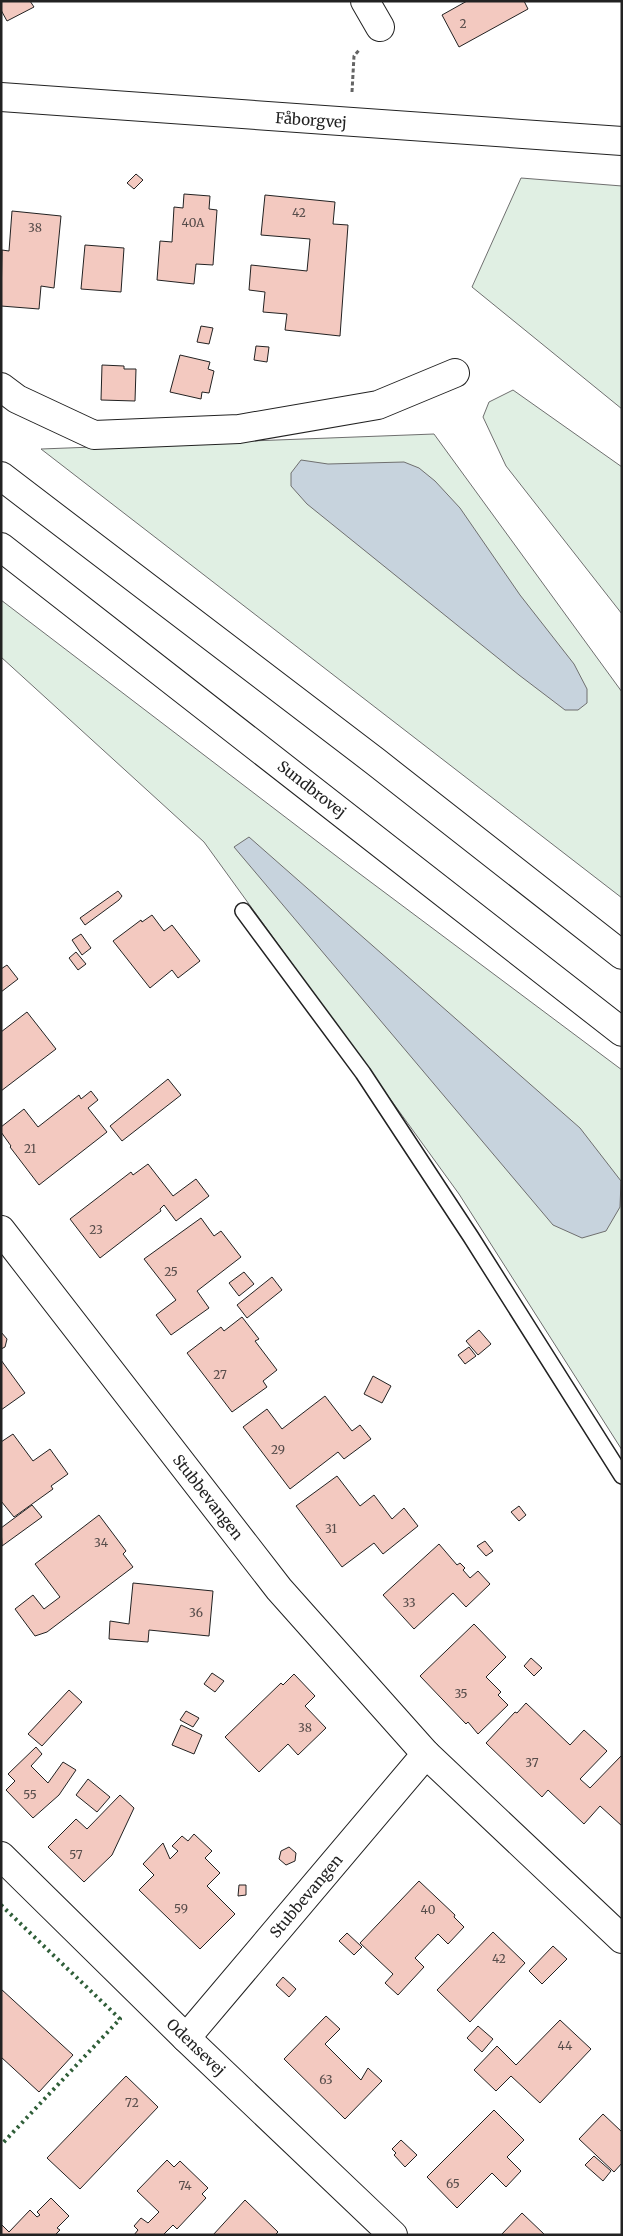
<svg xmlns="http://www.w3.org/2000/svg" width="623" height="2236" font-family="Merriweather,serif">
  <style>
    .green { fill: #e0efe3; stroke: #6f6f6f }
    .water { fill: #c7d3dd; stroke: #6f6f6f }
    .building { fill: #f3c9c0; stroke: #222 }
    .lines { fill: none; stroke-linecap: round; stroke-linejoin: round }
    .service-casing { stroke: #222; stroke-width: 18 }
    .minor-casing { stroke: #222; stroke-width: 30 }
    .tertiary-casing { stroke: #222; stroke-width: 30 }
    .primary-casing { stroke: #222; stroke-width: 30 }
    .path { stroke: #646464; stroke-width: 3; stroke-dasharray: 4 2.5; stroke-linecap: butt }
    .service { stroke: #fff; stroke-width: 15 }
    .minor { stroke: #fff; stroke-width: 28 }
    .tertiary { stroke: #fff; stroke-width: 28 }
    .primary { stroke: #fff; stroke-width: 28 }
    .hedge { stroke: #2f5e38; stroke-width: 4; stroke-dasharray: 2.5 4; stroke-linecap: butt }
    .labels { text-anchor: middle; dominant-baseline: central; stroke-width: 4; stroke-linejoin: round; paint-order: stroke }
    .number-label { font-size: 12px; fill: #564c4a }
    .street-label { font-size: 15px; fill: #222; stroke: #fff }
  </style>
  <rect width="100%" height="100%" fill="#fff"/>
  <g class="green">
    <path d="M521,178l101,8v223l-150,-122z"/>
    <path d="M513,390l109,77v147l-116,-148 -23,-49 6,-15z"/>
    <path d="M434,434l188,258v206l-581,-449z"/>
    <path d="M1,600l351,268 270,202v380l-163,-256 -255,-352 -203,-185z"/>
  </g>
  <g class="water">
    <path d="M301,460l27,4 76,-2 15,6 16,13 25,27 60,87 54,69 13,25v14l-9,7h-13l-46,-35 -212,-171 -16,-18v-13z"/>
    <path d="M249,837l331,291 41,53 -1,26 -14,24 -24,7 -29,-13 -319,-378z"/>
  </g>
  <g class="building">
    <path d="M1,1h29l4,6 -27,14 -6,-11z"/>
    <path d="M467,1h57l4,8 -69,38 -17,-32z"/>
    <path d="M136,174l7,6 -9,9 -7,-6z"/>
    <path d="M184,194l26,2 -1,13 8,1 -4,55 -17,-1 -2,20 -37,-4 3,-39 12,1 2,-35 9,1z"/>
    <path d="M265,195l70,7 -2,22 15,1 -8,111 -55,-6 2,-16 -24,-2 2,-20 -16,-2 2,-25 56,6 3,-32 -49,-4z"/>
    <path d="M12,211l49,5 -7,72 -13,-2 -2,23 -38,-3 1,-56 7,1z"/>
    <path d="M85,245l39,3 -3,44 -40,-3z"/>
    <path d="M201,326l12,2 -4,16 -12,-2z"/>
    <path d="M256,346l13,1 -2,15 -13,-2z"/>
    <path d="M180,355l30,7 -2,7 6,2 -5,22 -7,-1 -1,7 -31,-7z"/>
    <path d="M102,365l22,1v3h12l-1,32 -34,-1z"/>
    <path d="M118,891l4,5 -3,4 -34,25 -5,-7z"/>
    <path d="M152,915l12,16 8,-6 28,36 -22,17 -6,-8 -22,18 -37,-47 28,-21 1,2z"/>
    <path d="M81,934l10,14 -9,7 -10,-15z"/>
    <path d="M76,952l10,12 -8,6 -9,-12z"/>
    <path d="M7,965l11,14 -17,13v-23z"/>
    <path d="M27,1012l29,37 -55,42v-59z"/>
    <path d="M168,1079l13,16 -59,46 -12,-15z"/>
    <path d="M91,1091l7,9 -10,8 19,24 -68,53 -29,-38 1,-1 -10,-14v-5l23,-18 14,18 41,-32 2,4z"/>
    <path d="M148,1164l25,32 23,-17 13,17 -33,25 -12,-16 -4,4 1,2 -61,47 -30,-39 61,-47 2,3z"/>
    <path d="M201,1218l13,18 7,-5 20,26 -44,34 12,17 -38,27 -15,-20 20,-15 -32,-41z"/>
    <path d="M244,1272l10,12 -15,12 -10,-13z"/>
    <path d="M272,1277l10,13 -35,28 -10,-13z"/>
    <path d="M242,1317l17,22 -4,2 22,29 -14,11 4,6 -35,25 -45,-59 34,-26 3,4z"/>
    <path d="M479,1330l12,14 -13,11 -12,-14z"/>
    <path d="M1,1332l6,7 -2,8 -4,2z"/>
    <path d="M469,1347l7,9 -11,8 -7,-9z"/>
    <path d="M1,1360l24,33 -24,17z"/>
    <path d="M373,1376l18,10 -9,17 -18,-9z"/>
    <path d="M325,1396l27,35 8,-6 11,14 -27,20 -6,-7 -48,37 -47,-62 24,-18 15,20z"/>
    <path d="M13,1434l20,27 17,-12 18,25 -17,12 2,3 -39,28 -13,-16v-59z"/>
    <path d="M337,1476l23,30 14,-11 18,24 12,-11 14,18 -35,28 -9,-11 -32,24 -46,-61z"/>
    <path d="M32,1505l10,12 -40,29 -1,-18z"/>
    <path d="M519,1506l7,9 -7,6 -8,-9z"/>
    <path d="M99,1515l27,36 -3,3 10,13 -86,65 -12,4 -20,-27 18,-14 11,14 16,-12 -25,-33z"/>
    <path d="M485,1541l8,10 -7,5 -9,-10z"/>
    <path d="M439,1544l18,21 3,-2 5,5 -2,2 7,8 8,-7 12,13 -24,23 -13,-14 -39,36 -31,-34z"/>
    <path d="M133,1583l80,8 -4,45 -60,-6 -1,12 -39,-3 1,-18 19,3z"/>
    <path d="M474,1624l32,33 -20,20 15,15 -3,3 10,10 -30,29 -10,-12 -2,2 -46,-48z"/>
    <path d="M531,1658l11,10 -8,8 -10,-10z"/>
    <path d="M212,1673l12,8 -9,11 -11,-8z"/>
    <path d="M294,1674l21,22 -10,10 21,22 -28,27 -10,-11 -29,28 -34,-35 56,-54 2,2z"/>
    <path d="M69,1690l13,12 -40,44 -14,-12z"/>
    <path d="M526,1703l44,42 14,-15 23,21 -27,28 10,9 32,-33v71l-22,-20 -16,18 -36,-34 -6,7 -56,-54 29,-31 2,1z"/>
    <path d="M186,1711l13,7 -6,9 -13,-7z"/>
    <path d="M181,1725l21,10 -8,19 -22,-9z"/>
    <path d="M36,1747l6,7 -11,12 17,17 15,-21 13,8 -17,25 -26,23 -27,-28 9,-9 -7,-7z"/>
    <path d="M88,1779l22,18 -13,15 -21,-17z"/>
    <path d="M120,1795l14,13 -22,47 -28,27 -36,-35 28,-28 11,10z"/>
    <path d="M194,1834l18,17 -7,7 15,15 -13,13 28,28 -35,35 -61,-59 15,-15 -11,-11 20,-21 7,16 8,-8 -6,-5 10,-10 6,5z"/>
    <path d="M289,1847l7,6 -1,8 -9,4 -7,-6 2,-8z"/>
    <path d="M419,1881l36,34 -1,2 10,10 -16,17 -10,-10 -23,24 9,9 -26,28 -13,-12 8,-9 -33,-31z"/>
    <path d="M239,1885h7v10l-8,1z"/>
    <path d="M493,1932l32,31 -55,59 -33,-32z"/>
    <path d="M347,1933l15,14 -8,8 -15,-14z"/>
    <path d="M553,1946l14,13 -25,25 -13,-13z"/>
    <path d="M283,1977l13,12 -7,8 -13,-12z"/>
    <path d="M1,1989l72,66 -34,37 -38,-35z"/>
    <path d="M326,2016l14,13 -15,15 36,36 7,-12 14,13 -37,38 -61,-60z"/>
    <path d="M560,2020l31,29 -51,54 -29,-27 -15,15 -22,-21 23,-24 19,19z"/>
    <path d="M478,2026l15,13 -11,13 -15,-14z"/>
    <path d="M126,2076l32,31 -78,82 -33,-31z"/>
    <path d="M494,2110l30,30 -17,17 14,14 -15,16 -14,-14 -35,35 -30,-31z"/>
    <path d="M603,2114l19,18v31l-8,9 -35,-33z"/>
    <path d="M401,2140l16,15 -12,12 -11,-12 2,-2 -4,-4z"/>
    <path d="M594,2156l17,15 -8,10 -18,-16z"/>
    <path d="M167,2160l7,7 6,-6 28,27 -6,6 4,4 -29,31 -4,-4 -10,10h-29l4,-5 -4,-4 7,-8 7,5 11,-11 -22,-21z"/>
    <path d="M51,2198l18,18 -12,12 3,2 -5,5h-54v-11l8,8 21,-22 7,7 3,-2 -3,-3z"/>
    <path d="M245,2200l33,32 -3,3h-62z"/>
    <path d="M522,2213l23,22h-44z"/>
  </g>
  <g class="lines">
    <g class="service-casing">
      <path id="service" d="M243,911l120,162 108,164 151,239"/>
    </g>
    <g class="minor-casing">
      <g id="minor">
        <path d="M365,1l15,26"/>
        <path d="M1,387l16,12 77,36 145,-6 139,-24 77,-32"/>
        <path d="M1,1230l278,359 147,165 196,185"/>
        <path d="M186,2038l240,-284"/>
      </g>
    </g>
    <g class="tertiary-casing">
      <g id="tertiary">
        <path d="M1,97l621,44"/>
        <path d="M1,1856l185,182 207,197"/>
      </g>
    </g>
    <g class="primary-casing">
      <g id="primary">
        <path d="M1,476l375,286 246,193"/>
        <path d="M1,547l621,485"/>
      </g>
    </g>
    <path class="path" d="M352,92l2,-36 6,-7"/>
    <use href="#service" class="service"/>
    <use href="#minor" class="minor"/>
    <use href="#tertiary" class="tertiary"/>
    <use href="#primary" class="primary"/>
    <path class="hedge" d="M1,1905l119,114 -119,126"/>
  </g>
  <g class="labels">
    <g class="number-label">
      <text x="463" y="23">2</text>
      <text x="299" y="212">42</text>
      <text x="193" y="222">40A</text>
      <text x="35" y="227">38</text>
      <text x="30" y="1148">21</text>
      <text x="96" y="1229">23</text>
      <text x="171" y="1271">25</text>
      <text x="220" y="1374">27</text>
      <text x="278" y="1449">29</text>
      <text x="331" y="1528">31</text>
      <text x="101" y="1542">34</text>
      <text x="409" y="1602">33</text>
      <text x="196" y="1612">36</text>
      <text x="461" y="1693">35</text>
      <text x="305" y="1727">38</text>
      <text x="532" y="1762">37</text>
      <text x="30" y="1794">55</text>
      <text x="76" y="1854">57</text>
      <text x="181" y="1908">59</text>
      <text x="428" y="1909">40</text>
      <text x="499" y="1958">42</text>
      <text x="565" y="2045">44</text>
      <text x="326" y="2079">63</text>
      <text x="132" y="2102">72</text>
      <text x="453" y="2183">65</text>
      <text x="185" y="2185">74</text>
    </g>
    <g class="street-label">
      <text transform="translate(311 120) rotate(4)">Fåborgvej</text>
      <text transform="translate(312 789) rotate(38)">Sundbrovej</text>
      <text transform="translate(208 1497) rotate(52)">Stubbevangen</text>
      <text transform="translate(306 1896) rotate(-50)">Stubbevangen</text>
      <text transform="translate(196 2047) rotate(44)">Odensevej</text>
    </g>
  </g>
  <rect width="623" height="2236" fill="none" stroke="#222222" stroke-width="5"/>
</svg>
